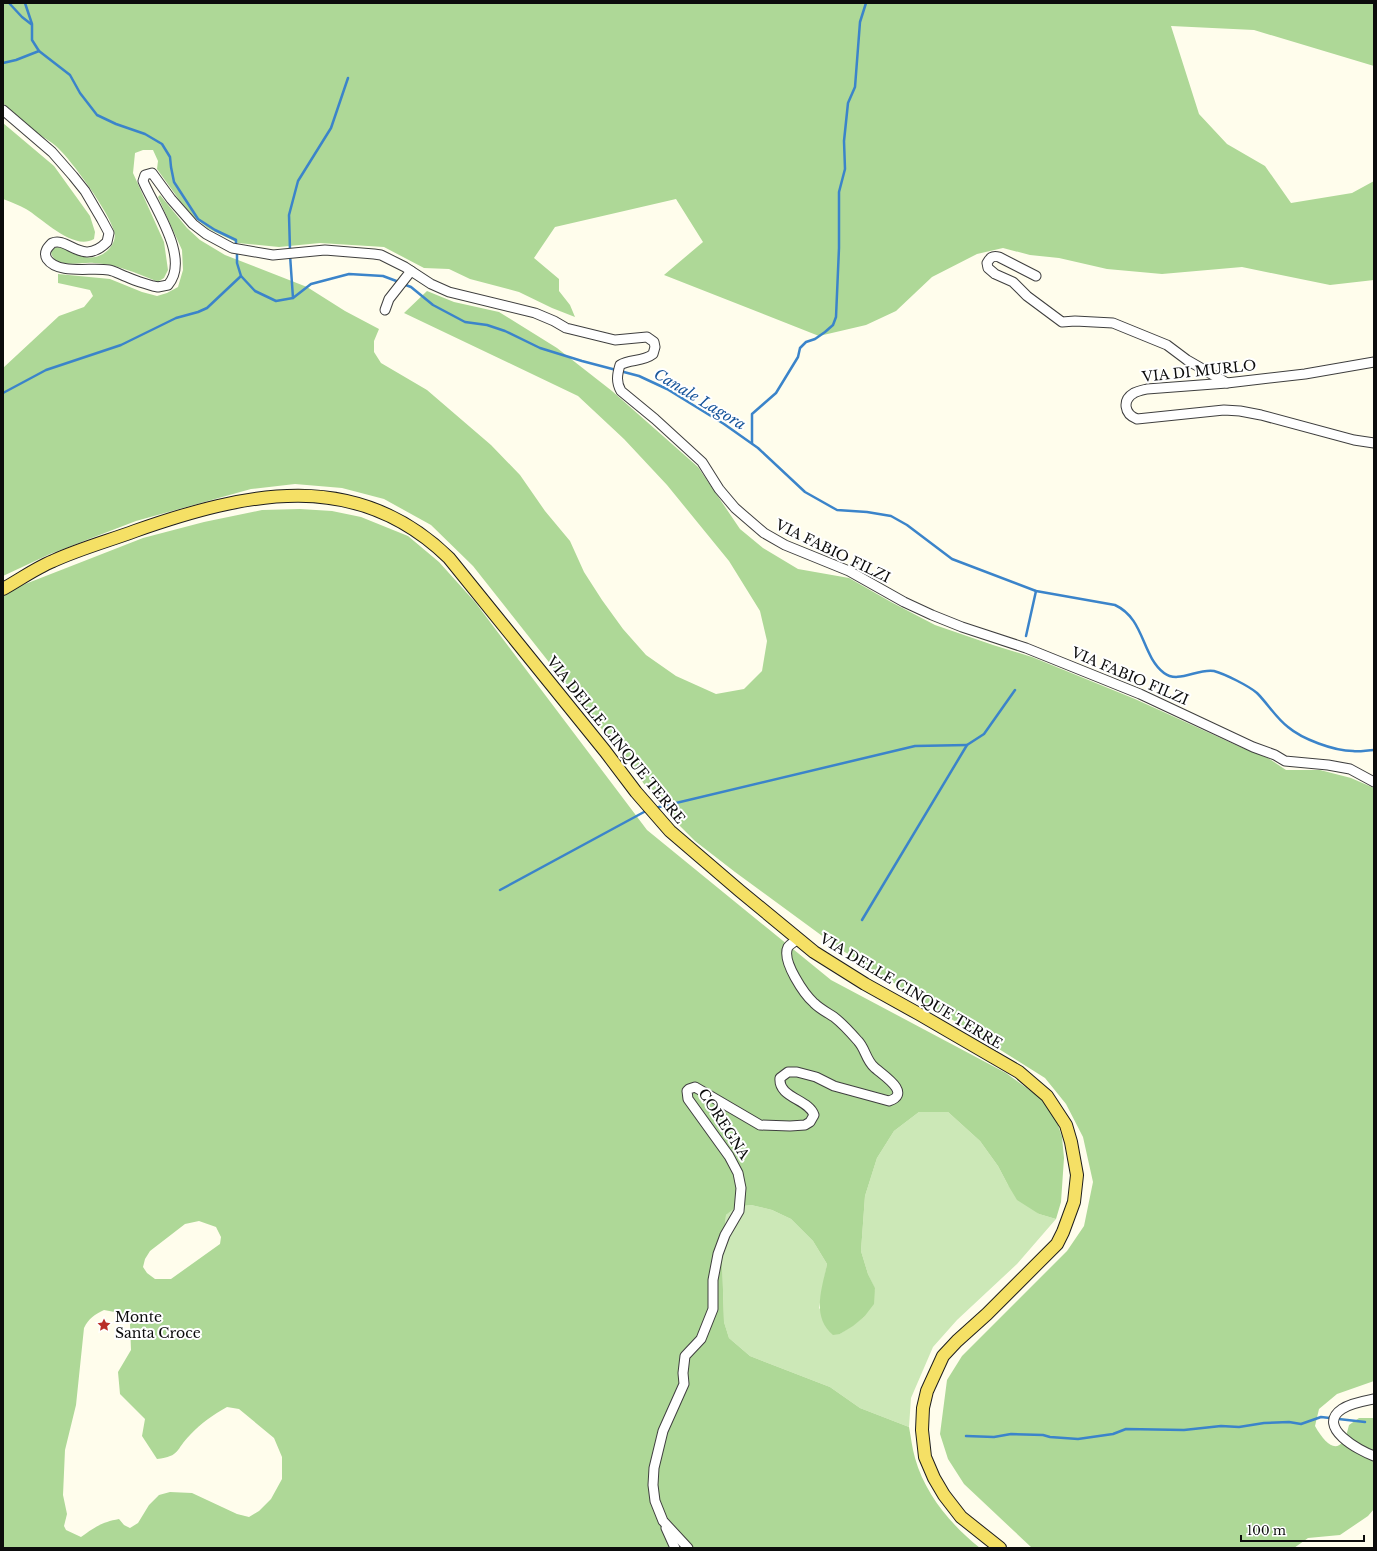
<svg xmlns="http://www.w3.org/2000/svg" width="1377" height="1551" font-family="'Libre Baskerville',serif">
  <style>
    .green { fill: #cce8b7 }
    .forest { fill: #aed897; fill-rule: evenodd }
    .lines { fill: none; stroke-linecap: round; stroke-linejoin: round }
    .stream { stroke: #3b84ca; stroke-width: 2.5 }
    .minor-casing { stroke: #3f3f3f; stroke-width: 11 }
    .major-casing { stroke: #1d1d1d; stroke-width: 14 }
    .minor { stroke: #fff; stroke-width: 9 }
    .major { stroke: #f5e065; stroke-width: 12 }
    .labels { text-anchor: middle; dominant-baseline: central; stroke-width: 4; stroke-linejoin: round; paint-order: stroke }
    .street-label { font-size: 14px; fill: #0c0c0c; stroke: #fff }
    .poi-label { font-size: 14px; fill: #0c0c0c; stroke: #fff; text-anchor: start }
    .water-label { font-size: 15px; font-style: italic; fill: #19569b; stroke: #fff }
  </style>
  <rect width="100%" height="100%" fill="#fffdec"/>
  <path class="green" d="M919,1112h29l32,29 18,25 10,19 31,29 17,5 -39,45 -60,56 -24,27 -22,51 -2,29 -49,-19 -30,-21 -80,-31 -21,-18 -5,-16 -2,-65 4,-42 9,-8 16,-2 21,5 19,9 22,22 14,23 -8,44 21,26 24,-17 11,-28 -7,-15 -7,-23 4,-55 12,-38 17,-27z"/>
  <g class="forest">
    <path d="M3,3h1371v63l-120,-36 -83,-4 28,88 28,30 38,22 26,37 61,-10 22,-12v99l-44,5 -88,-18 -80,7 -55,-5 -48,-11 -29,-3 -27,-7 -26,6 -45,23 -36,34 -30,14 -47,11 -155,-61 39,-33 -27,-43 -121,28 -21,31 25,21v12l11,14 5,12 -23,-9 -33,-16 -49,-13 -21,-10 -25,-1 -40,-21 -64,-4 -41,4 -41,-4 -29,-14 -14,-11 -15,-17 -23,-32 1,-8 -5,-11h-10l-8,3 -2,20 31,69 4,28 -4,8 -5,3h-3c-20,-8 -40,-17 -62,-18 -11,-1 -23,3 -34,-1 -5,-1 -8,-5 -9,-10l3,-4c10,-5 28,18 49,6 8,-5 14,-14 11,-23 -6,-20 -41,-69 -57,-84 -5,-5 -13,-9 -20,-14 -12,-9 -23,-20 -34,-30z"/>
    <path d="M3,123l51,43 36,50 5,16 -1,7c-21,12 -51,-20 -68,-30 -7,-4 -15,-7 -23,-10z"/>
    <path d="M160,195l27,33 13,12 25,15 82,32 38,24 34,18 -5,12v11l7,11 46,27 64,55 29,30 25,36 25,30 14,31 18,28 21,29 23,26 30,21 40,18 28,-5 18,-18 5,-30 -7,-30 -31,-50 -62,-76 -43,-46 -46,-43 -174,-83 23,-22 27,11 45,10 58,36 55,43 86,76 42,62 23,19 35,21 51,9 42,24 44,23 58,20 39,12 103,42 103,47 30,12 18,12h34l31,8 23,10v593l-37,13 -18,15 -4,17c13,23 27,31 34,-1l10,-7h15v91l-6,7 -28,19 -32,3 -14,10h-262l-68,-64 -16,-25 -8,-25 7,-54 15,-24 105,-105 17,-25 9,-44 -10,-45 -17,-33 -21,-26 -205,-129 -105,-77 -40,-31 -34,-34 -34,-46 -154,-195 -42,-41 -47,-26 -42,-11 -47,-4 -44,5 -115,32 -86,33 -47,22v-208l56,-52 25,-9 9,-11 -3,-6 -32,-7v-9l52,5 32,13 15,4 10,-3 11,-6 5,-17 -1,-20 -24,-53z"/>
    <path d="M300,509l32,2 29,6 47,19 31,26 36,40 172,228 184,150 175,93 37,27 12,16 7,21 2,21 -3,44 -5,17 -17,-5 -22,-14 -9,-15 -10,-19 -18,-25 -32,-29h-29l-25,19 -17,27 -12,38 -4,55 7,23 7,14 -1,16 -10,13 -11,9 -13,8 -7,1c-22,-19 -11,-46 -6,-71l-14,-23 -22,-22 -19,-9 -21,-5 -15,2 -10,8 -4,42 2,65 5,16 21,18 80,31 30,21 49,19c2,10 3,21 6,31 10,36 36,67 65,90h-977v-951l12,-9 128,-50 61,-16 58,-12zM199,1221l17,6 5,10 -1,7 -49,35h-16l-8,-6 -4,-6 2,-8 5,-8 35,-27zM104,1310l16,3 10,11 1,26 -13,22 2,22 25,25 -3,17 15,23c24,-3 18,-9 33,-24 11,-12 23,-20 37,-28l12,2 35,29 8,19v22l-11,20 -12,12 -10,6 -12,-3 -45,-21 -22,-1 -11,3 -10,10 -11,18 -8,5 -6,-3 -5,-6c-17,3 -24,8 -38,18l-15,-7 -2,-4 3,-12 -4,-19 2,-45 11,-45 8,-77c5,-10 10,-13 20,-18z"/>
  </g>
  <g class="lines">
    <g class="stream">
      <path d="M9,3l13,14 9,7"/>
      <path d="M25,3l7,21v16l7,11 31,24 10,18 17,22 19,9 29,10 17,10 8,13 1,10 3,15 24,37 17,11 21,10v6"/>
      <path d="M3,63l13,-3 23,-9"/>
      <path d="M290,250l-1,-35 9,-34 33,-53 17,-50"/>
      <path d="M237,251v12l4,13 14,15 21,10 17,-3 18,-14 38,-10 34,2 16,6"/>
      <path d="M290,255l3,43"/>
      <path d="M403,284l8,3 22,18 32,17 22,3 18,6 35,17 42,13 57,15 28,13 57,35 34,24 47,44 32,18 30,2 24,4 16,9 45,34 84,32 79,14c30,14 26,50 49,68 14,11 34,-5 50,-2 11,3 35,15 43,22 11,11 19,25 31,34 14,12 46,24 65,24 7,1 14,-1 21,-1"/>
      <path d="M3,393l43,-23 75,-25 55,-27 22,-6 9,-4 34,-32"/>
      <path d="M752,443v-29l24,-21 22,-36 2,-9 6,-6 9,-3 10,-7 8,-7 3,-8 3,-69v-56l6,-23 -1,-28 4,-38 7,-16 5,-65 6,-19"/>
      <path d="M1026,636l10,-45"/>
      <path d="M655,808l260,-62 52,-1"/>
      <path d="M500,890l144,-78"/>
      <path d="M862,920l105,-175 17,-11 31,-44"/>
      <path d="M966,1436l28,1 17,-3 32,1 7,2 28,2 35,-5 13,-5 58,1 37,-4 18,1 25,-4 25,-1 12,2 20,-7 44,5"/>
    </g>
    <g class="minor-casing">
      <g id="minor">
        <path d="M3,110l49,42 21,24 12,15 17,29 7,13 -2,9c-25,25 -39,-6 -55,1 -4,4 -9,9 -5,16 11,16 44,8 62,11 6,1 12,5 18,7 8,4 17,6 26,9l5,1 10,-2c23,-26 -14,-78 -25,-104l2,-6 7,-2 19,26 22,25 13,10 26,14 41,7 52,-5 49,4 7,1 24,12 26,17 18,8 86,21 19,8 12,7 49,12 32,-3 7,5 1,5 -2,7c-10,8 -23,5 -33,11 -3,10 -4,17 1,26l34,28 47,43 17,27 16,19 29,25 21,12 64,26 55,31 28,13 30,12 64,21 114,46 113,53 22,8 10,6 43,4 22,4 24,13"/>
        <path d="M1036,276l-37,-19c-7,-2 -9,1 -12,6l1,5 7,6 18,8 14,14 35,26 13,-1 38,2 54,22 20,15 40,23"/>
        <path d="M385,310l4,-11 22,-28"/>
        <path d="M1374,362l-69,12 -78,9 -80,6c-4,1 -9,2 -13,4 -12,7 -10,21 3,26l87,-9 16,1 21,4 93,25 20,3"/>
        <path d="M1374,1399c-10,2 -23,4 -32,10 -27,18 18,42 32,47"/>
        <path d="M666,1528l9,20"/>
        <path d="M688,1548l-25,-27 -8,-20 -2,-16 1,-17 9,-37 21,-47 -1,-11 2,-17 16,-17 12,-30v-29l5,-26 7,-19 14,-24 2,-23 -3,-15 -9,-17 -41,-57 -1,-8 2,-2 6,-2 65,38 30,1 15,-1 5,-3 4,-7c-5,-16 -36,-17 -34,-37l8,-6h9l19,5 18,9 55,15c24,-8 -8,-27 -15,-34 -8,-7 -9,-19 -16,-26 -7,-8 -15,-17 -24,-24 -6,-4 -14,-8 -20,-14 -9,-8 -33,-42 -26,-56 2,-3 7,-5 9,-8"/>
      </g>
    </g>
    <g class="major-casing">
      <path id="major" d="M3,589c16,-9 33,-21 50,-28 26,-12 55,-20 82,-30 111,-39 221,-64 314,27l156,193 31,41 34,39 70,60 74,61 51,32 54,30 100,58 28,24 19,29 5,17 6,33 -3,27 -11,30 -6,12 -70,70 -30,27 -14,15 -16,35 -4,17 -1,22 3,27 9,21 10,17 17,22 39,31"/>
    </g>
    <use href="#minor" class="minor"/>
    <use href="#major" class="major"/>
  </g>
  <defs>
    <g id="sight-bare" transform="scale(1.08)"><path d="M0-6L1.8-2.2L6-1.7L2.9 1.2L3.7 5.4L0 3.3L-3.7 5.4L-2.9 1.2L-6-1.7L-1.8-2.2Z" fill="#b92e28" stroke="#fff" stroke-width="2.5" paint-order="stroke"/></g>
  </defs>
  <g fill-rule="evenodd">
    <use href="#sight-bare" x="104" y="1325"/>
  </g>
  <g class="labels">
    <g class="street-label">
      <text transform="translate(1199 371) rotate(-6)">VIA DI MURLO</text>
      <text transform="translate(833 551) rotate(26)">VIA FABIO FILZI</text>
      <text transform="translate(1130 676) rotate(23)">VIA FABIO FILZI</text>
      <text transform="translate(616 740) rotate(51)">VIA DELLE CINQUE TERRE</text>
      <text transform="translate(911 991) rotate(31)">VIA DELLE CINQUE TERRE</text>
      <text transform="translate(724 1124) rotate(57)">COREGNA</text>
    </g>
    <g class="poi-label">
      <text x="115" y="1317">Monte<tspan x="115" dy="16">Santa Croce</tspan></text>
    </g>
    <g class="water-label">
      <text transform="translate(700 399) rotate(31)">Canale Lagora</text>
    </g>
  </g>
  <rect width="1377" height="1551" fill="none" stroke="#0c0c0c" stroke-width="8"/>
  <path d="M1241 1535v6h123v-6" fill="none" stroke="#0c0c0c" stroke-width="2"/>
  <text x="1247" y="1535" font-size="12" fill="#0c0c0c" stroke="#ffffff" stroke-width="3" paint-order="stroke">100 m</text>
</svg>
